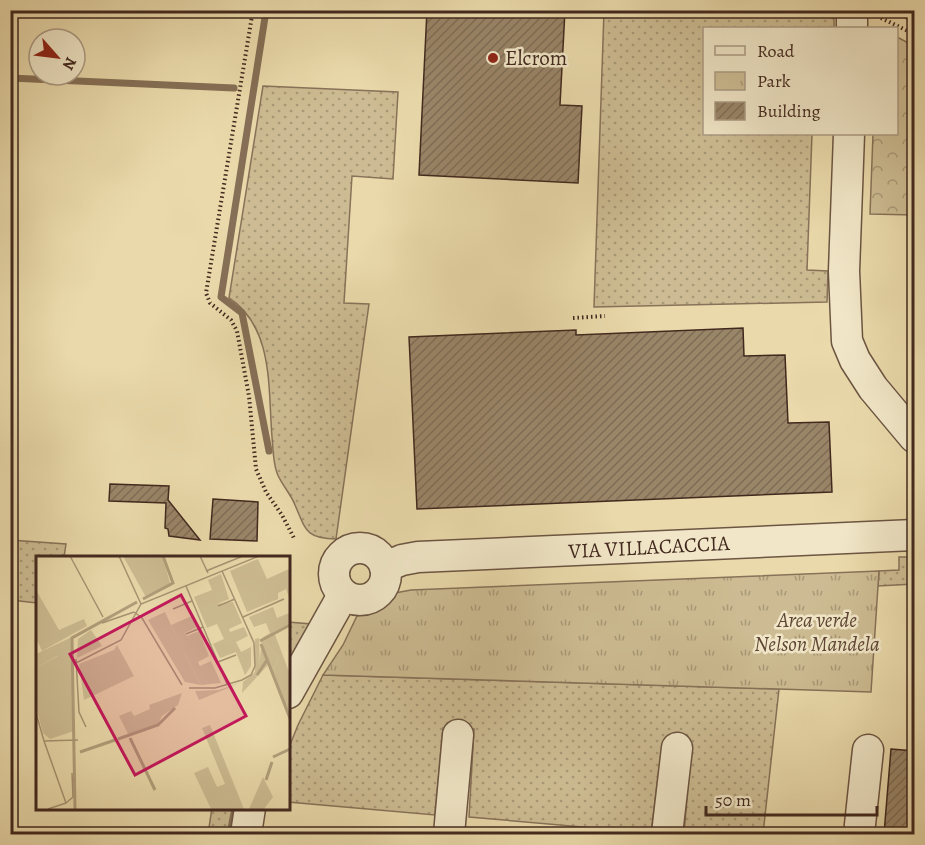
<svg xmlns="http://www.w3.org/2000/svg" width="925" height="845" font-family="Alegreya,serif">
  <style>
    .grass { fill: url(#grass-dots); stroke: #887259; stroke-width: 1.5 }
    .forest { fill: url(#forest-crowns); stroke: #887259; stroke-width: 1.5 }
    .park { fill: url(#park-tufts); stroke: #887259; stroke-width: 1.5 }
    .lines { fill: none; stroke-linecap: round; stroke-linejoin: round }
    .stream { stroke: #856f56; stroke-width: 7 }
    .canal { stroke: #b19e7b; stroke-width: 24 }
    .building { fill: url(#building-hatch); stroke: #42291f; stroke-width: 1.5 }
    .minor-casing { stroke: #6c5542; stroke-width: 33 }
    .path { stroke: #42291f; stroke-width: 4; stroke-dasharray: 1.5 3; stroke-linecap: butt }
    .minor { stroke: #f1e7c8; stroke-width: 30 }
    .poi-dot { fill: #8f2418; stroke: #f1e7c8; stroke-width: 2 }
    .labels { text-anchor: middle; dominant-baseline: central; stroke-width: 5; stroke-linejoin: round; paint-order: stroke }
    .poi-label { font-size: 21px; fill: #42291f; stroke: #f1e7c8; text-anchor: start }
    .street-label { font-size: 21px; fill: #42291f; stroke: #f1e7c8 }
    .park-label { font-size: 21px; font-style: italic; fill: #5e4636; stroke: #f1e7c8 }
    .inset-river { fill: none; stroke: #b19e7b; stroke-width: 3 }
    .inset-road { fill: none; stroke: #a79373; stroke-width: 1.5 }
    .view { fill: #c2185b; fill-opacity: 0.15; stroke: #c2185b; stroke-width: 3 }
    .inset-edge { fill: none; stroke: #42291f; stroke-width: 3 }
  </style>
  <defs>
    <pattern id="grass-dots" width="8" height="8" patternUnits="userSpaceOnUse" patternTransform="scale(1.5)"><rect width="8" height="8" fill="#cdbc93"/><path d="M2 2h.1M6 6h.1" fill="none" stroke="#a89977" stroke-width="1.8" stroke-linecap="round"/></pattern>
    <pattern id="forest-crowns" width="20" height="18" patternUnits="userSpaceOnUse" patternTransform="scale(1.5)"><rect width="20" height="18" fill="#cdbc93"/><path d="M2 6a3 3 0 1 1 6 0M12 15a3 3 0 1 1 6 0" fill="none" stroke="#a89977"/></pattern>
    <pattern id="park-tufts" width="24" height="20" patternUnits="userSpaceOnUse" patternTransform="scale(1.5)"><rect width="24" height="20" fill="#cdbc93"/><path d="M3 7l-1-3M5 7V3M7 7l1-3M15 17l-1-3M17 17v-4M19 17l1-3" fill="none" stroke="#a89977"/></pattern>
    <pattern id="building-hatch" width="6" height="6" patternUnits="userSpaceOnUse" patternTransform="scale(1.5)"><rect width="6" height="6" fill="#998568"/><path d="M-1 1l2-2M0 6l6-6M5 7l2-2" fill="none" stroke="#7e6d55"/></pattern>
  </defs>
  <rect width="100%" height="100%" fill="#eadaab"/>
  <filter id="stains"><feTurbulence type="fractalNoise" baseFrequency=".00333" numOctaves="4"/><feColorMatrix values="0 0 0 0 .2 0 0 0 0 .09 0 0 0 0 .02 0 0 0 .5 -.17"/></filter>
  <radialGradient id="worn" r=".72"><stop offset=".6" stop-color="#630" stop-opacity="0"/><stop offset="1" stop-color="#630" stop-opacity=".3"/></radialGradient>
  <g class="grass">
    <path d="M817,10l17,9v9h-130v106h108l-5,136 21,1 -1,31 -233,5 10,-296z"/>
    <path d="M263,86l135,6 -5,87 -41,-3 -8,127 25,1 -33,235c-31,-1 -30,-9 -41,-34 -4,-11 -14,-21 -18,-32 -4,-11 -4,-25 -5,-36 -4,-48 2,-110 -43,-139z"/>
    <path d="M10,540l56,4 -2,13h-26l-1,46 -26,-3z"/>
    <path d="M899,557h15v27l-36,2 1,-15 20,-1z"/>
    <path d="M288,622l23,2 -23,43z"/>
    <path d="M323,675l456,14 -16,145h-79l7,-86 -29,-3 -11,88 -182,-16 5,-88 -31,-1 -8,87 -147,-13v-52l10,-25z"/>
    <path d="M212,808h21l-4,26h-21z"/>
  </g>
  <path class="forest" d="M897,37l17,9v169l-44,-1 3,-80h23z"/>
  <path class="park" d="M879,571l-8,121 -548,-17 20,-30 14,-29 16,-4 10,-6 12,-13 16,-3z"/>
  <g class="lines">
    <g class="stream">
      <path d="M266,11l-45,286 21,16 27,138"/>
      <path d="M10,78l224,10"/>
      <path d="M230,834l5,-26"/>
    </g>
    <path class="canal" d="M914,10v1"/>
  </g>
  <g class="building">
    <path d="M427,10h138l-5,95 22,1 -4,77 -159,-8z"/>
    <path d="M743,328l1,28 41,-1 3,68 41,-1 3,70 -415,17 -8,-172 167,-7v5z"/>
    <path d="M110,484l59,2 -1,14 32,40 -31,-4 -1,-7 -3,-1 1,-25 -57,-2z"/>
    <path d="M213,499l45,3 -1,39 -47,-2z"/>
    <path d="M891,749l24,2v83h-31z"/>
  </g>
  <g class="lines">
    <g class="minor-casing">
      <g id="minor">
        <path d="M852,28v-18"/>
        <path d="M849,134l-5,137 3,70 8,19 18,28 41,49"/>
        <circle cx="360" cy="574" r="26"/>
        <path d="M385,567l17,-7 16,-3 496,-22"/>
        <path d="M288,693l55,-98"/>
        <path d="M246,834l4,-26"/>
        <path d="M449,834l9,-99"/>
        <path d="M667,834l10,-86"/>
        <path d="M859,834l9,-84"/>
      </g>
    </g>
    <g class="path">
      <path d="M253,10l-47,283 4,10 21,17 6,11 12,65 7,73 10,23 16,23 13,25"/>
      <path d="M877,16l37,18"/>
      <path d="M573,318l32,-2"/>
    </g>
    <use href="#minor" class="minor"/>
  </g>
  <circle class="poi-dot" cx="493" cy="58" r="6"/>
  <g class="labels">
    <g class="poi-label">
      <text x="505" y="58">Elcrom</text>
    </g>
    <g class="street-label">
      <text transform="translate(649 547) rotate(-3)">VIA VILLACACCIA</text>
    </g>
    <g class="park-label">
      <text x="817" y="620">Area verde<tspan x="817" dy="24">Nelson Mandela</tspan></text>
    </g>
  </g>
  <g transform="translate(36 556)">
    <rect width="254" height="254" fill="#eadaab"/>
    <path d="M222,3l9,20 22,-10v28l-3,-8 -8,4v6l-31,13 -17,-41zM185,18l8,25 -12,5 16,-2 9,21 -13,6 1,3 14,-5 4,9 -12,6 5,10 10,-5v19l-6,9 -9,-23 -16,6 -7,-14 11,-5 -7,-15 -10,4 -13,-31 18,-7 -4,-10zM0,34l23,40 25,-11 3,7 -45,25 -6,-13zM237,51l4,11 12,-5v11l-15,8 15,40v48l-18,-47 8,-15 -17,-20 8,-5 -4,-10 -12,4 -5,-10zM156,60l5,11 -12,6 2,3 12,-5 10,25 -11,6 2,4 11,-5 10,22 -20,2 -30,-60zM223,82l1,31 6,-9 2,5 -26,28 1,-11 12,-10v-33zM81,89l17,31 -50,24 -5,-36 35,-14zM22,100l5,12h10l1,63 -24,8 -7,-6 -7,-26v-39zM204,127l-41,17 -4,-9 24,-1zM146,137l-4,12 -16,11 -4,8 -30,10 -9,-18 12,-5 3,5 16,-7 -1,-4zM174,169l34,84h-33l-17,-36 14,-6 9,20 8,-3 -23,-56z" fill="#cdbc93"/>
    <path d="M55,74l11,16 -25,12 1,-19zM36,81l1,31h-10l-6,-12 -21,12v-14zM226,82l17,20 -8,15 -5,-13 -7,10zM227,221l10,20 -9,12h-15z" fill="#cdbc93"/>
    <path d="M87,0h39l9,30 -25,11zM129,56l6,13 30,60 -16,-3 -37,-62z" fill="#cdbc93"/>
    <path class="inset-river" d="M107,43l30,-16 -10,-27M224,85l30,-16M225,88l29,74M221,119l10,-15M94,182l25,52M82,183l40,-14 17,-17M44,196l35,-12M237,201l17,-8M230,224l6,-18M39,253l-3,-171 65,-36"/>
    <path class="inset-road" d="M34,0l33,61M83,0l22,48M164,0l8,17M170,15l37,-15M150,30l41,98M182,50l17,-7M137,53l19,-8M98,56l8,6 40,67M207,61l41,-18M66,67l32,-11M150,78l17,-7M40,103l3,53 7,15M182,106l18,-7M40,107l45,-23 20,-36 118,-48M153,132h26l27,-8 9,-5 4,-9 -1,-23 -32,-72M0,157l8,28 34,-1M8,185l22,62 -18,6M30,247l7,-6 -1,-24"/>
    <path class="view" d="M145,39l65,121 -111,59 -65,-121z"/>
    <rect width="254" height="254" class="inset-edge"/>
  </g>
  <rect width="925" height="845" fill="none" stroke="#eadaab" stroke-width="36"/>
  <rect x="12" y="12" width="901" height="821" fill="none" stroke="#42291f" stroke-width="3"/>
  <rect x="18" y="18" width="889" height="809" fill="none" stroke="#42291f" stroke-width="1.5"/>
  <rect x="703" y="27" width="195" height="108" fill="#f1e7c8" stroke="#ab9b84" stroke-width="1.5"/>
  <rect x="715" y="46" width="30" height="9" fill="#f1e7c8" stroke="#ab9b84" stroke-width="1.5"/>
  <text x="757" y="57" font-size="18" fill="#42291f">Road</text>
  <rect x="715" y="72" width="30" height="18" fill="url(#park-tufts)" stroke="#ab9b84" stroke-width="1.5"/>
  <text x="757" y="87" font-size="18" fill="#42291f">Park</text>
  <rect x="715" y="102" width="30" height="18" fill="url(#building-hatch)" stroke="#ab9b84" stroke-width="1.5"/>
  <text x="757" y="117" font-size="18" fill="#42291f">Building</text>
  <g transform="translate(57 57) rotate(118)"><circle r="28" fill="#f1e7c8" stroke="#ab9b84" stroke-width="1.5"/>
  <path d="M0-4.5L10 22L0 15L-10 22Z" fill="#8f2418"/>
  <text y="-9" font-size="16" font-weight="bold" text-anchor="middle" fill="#42291f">N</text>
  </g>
  <path d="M706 806v9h171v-9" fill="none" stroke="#42291f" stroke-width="3"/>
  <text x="715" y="806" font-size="18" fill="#42291f" stroke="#f1e7c8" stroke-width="4.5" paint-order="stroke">50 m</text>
  <rect width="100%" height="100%" filter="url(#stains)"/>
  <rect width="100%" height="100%" fill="url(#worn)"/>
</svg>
